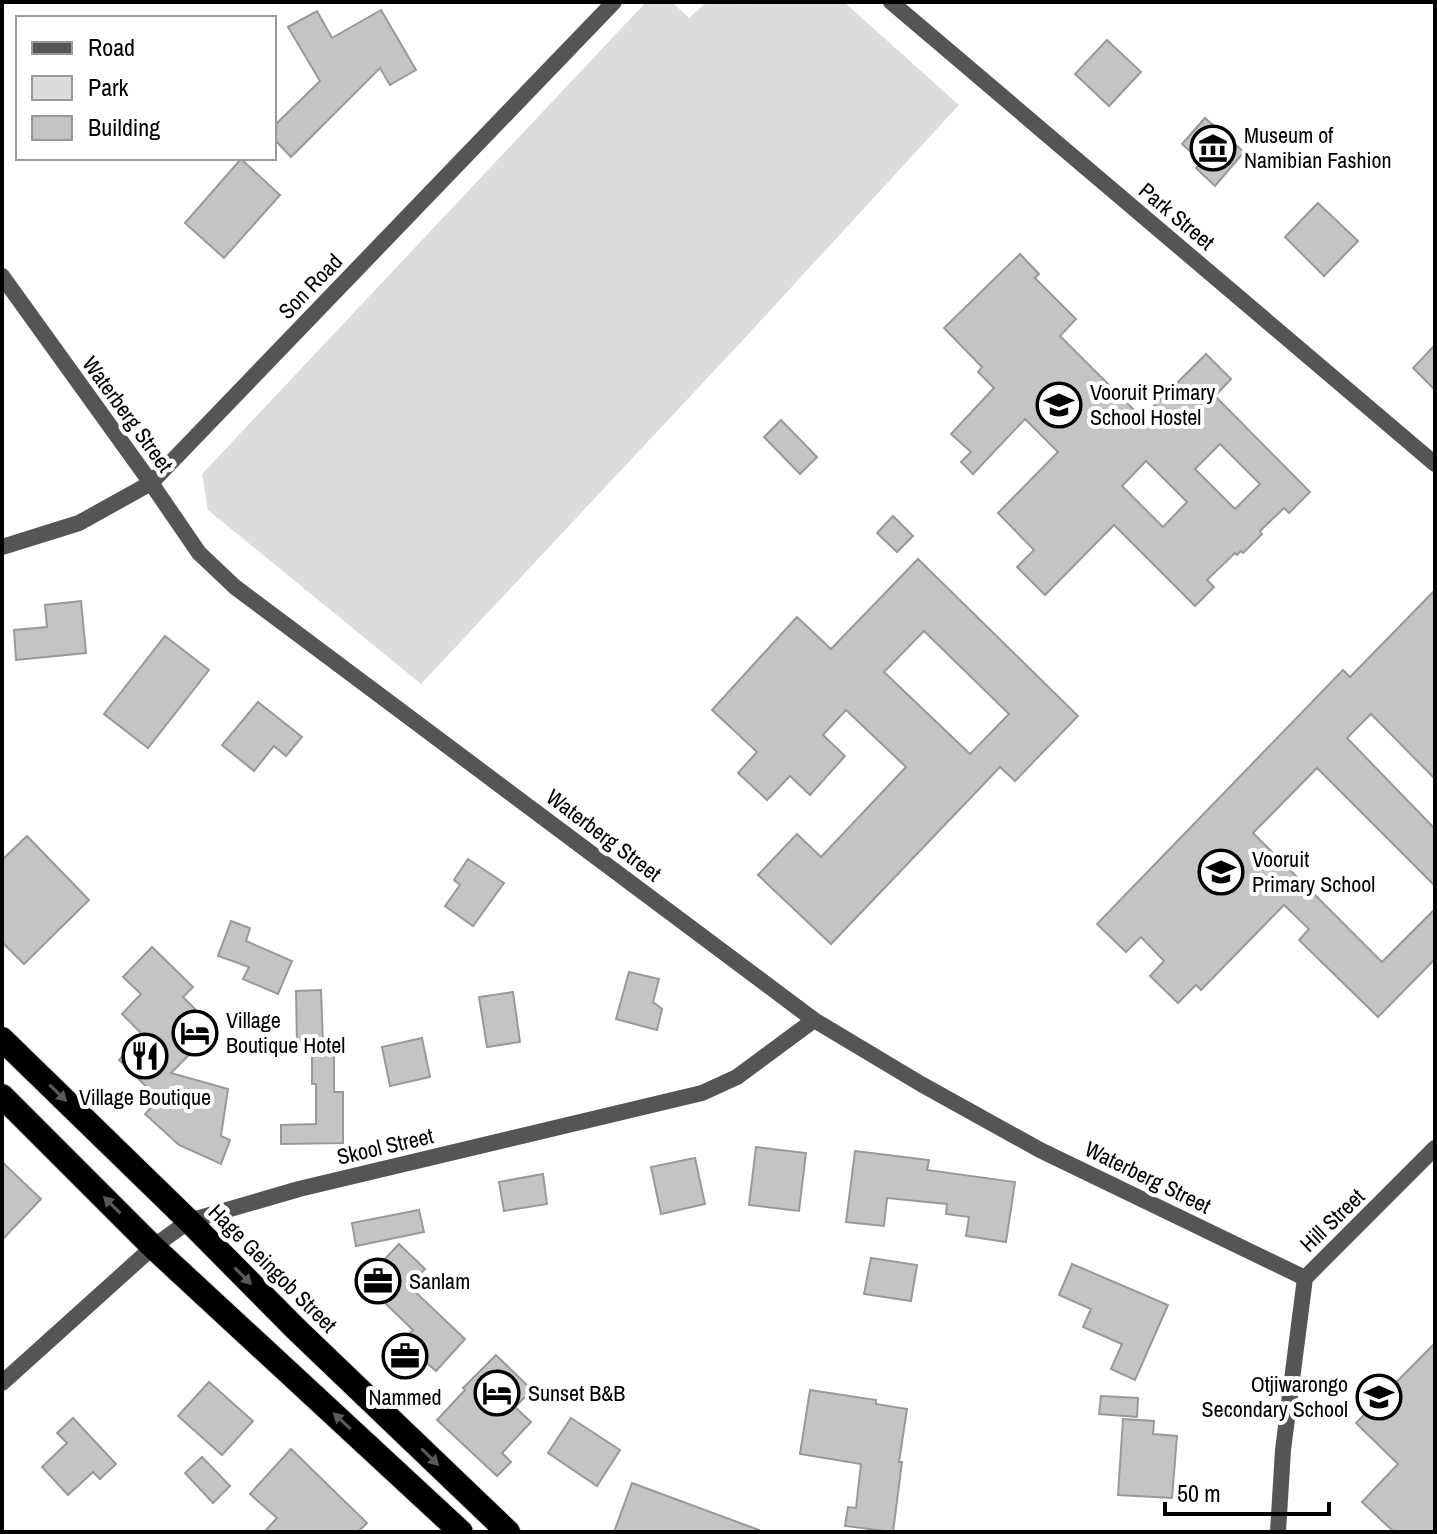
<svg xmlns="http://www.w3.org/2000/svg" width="1437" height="1534" font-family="'Archivo Narrow',sans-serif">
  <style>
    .green { fill: #dcdcdc }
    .building { fill: #c4c4c4; stroke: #999; stroke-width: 2; fill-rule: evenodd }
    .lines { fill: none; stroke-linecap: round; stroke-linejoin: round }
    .highway-casing { stroke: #dbdbdb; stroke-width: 26 }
    .street { stroke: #555; stroke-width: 16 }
    .highway { stroke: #000; stroke-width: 24 }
    .oneway { fill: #595959 }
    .labels { text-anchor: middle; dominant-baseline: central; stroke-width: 8; stroke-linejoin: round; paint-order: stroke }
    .poi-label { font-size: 22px; fill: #000; stroke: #fff; text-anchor: start }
    .street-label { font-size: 22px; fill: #000; stroke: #fff }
  </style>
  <rect width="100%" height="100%" fill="#fff"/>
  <path class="green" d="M646,2h26l17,16 18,-16h33l4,3 4,-3h96l115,103 -217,236 -321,343 -213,-174 -6,-36z"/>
  <g class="building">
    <path d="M381,10l35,60 -26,15 -10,-17 -89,89 -17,-18v-13l46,-45 -32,-54 29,-16 15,27z"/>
    <path d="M1107,40l34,32 -32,34 -34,-32z"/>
    <path d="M1205,118l39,34 -29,34 -19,-18 6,-6 -20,-18z"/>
    <path d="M241,159l39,36 -56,63 -39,-35z"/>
    <path d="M1318,203l40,38 -34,35 -39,-39z"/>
    <path d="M1020,254l19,20 -4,4 41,41 -16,17 82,82 64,-64 25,25 -16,17 95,96 -21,21 -5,-5 -24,23 2,3 -19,19 -2,-2 -4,4 -2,-2 -28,27 7,7 -19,19 -81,-81 -69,70 -28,-28 17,-17 -36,-37 60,-61 -33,-33 -52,55 -12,-12 10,-10 -20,-18 43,-46 -16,-16 4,-5 -38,-39zM1220,444l40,40 -25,25 -40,-40zM1146,461l41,41 -24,25 -41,-41z"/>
    <path d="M1435,345v45l-22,-22z"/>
    <path d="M781,420l36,37 -17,17 -36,-37z"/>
    <path d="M893,516l20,20 -16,16 -20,-19z"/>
    <path d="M918,559l160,157 -63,65 -15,-14 -169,177 -73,-69 39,-41 24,23 85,-90 -60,-57 -23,25 22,21 -35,39 -20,-19 -23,24 -29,-27 19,-21 -45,-42 85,-93 34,32zM924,631l85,83 -39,40 -86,-82z"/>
    <path d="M1435,590v189l-64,-65 -24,24 88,91v57l-118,-118 -64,65 129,129 53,-53v50l-57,58 -79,-77 10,-11 -25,-24 -83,85 -5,-5 -18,18 -28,-27 14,-15 -23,-24 -15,15 -29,-28 246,-254 7,7z"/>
    <path d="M81,601l5,52 -70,7 -2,-30 33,-3 -2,-22z"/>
    <path d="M165,636l44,34 -61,78 -44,-34z"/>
    <path d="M258,702l44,35 -16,19 -12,-10 -20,25 -32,-26z"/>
    <path d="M27,836l62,64 -65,64 -22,-22v-82z"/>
    <path d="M468,859l36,24 -31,43 -28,-20 15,-21 -6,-5z"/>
    <path d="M231,921l19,7 -4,13 46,20 -14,33 -35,-15 6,-12 -31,-11z"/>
    <path d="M152,947l41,40 -10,10 12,12 -8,8 20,20 -36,36 57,16 -7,47 9,4 -9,24 -42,-19 -34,-31 14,-15 -40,-39 24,-25 -21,-21 19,-20 -18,-17z"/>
    <path d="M629,972l30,7 -6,23 9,7 -5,21 -41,-11z"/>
    <path d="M321,990l2,53 -26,1 -1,-53z"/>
    <path d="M513,992l7,50 -33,5 -8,-50z"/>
    <path d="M422,1038l8,39 -40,9 -8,-39z"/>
    <path d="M312,1052h22v40h9v51l-62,1v-19l35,-1v-40h-4z"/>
    <path d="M756,1147l50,6 -7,58 -50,-6z"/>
    <path d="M855,1151l74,9 -2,10 88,12 -9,60 -40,-6 3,-19 -23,-3 1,-10 -60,-6 -3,28 -38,-4z"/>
    <path d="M695,1158l10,46 -44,10 -10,-47z"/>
    <path d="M2,1162l39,37 -39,41z"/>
    <path d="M543,1174l4,30 -43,7 -5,-29z"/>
    <path d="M419,1210l5,22 -68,14 -4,-23z"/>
    <path d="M399,1244l26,25 -16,17 56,53 -29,32 -15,-13 -13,15 -19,-18 24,-25 -50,-48z"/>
    <path d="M871,1258l46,7 -6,36 -47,-7z"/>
    <path d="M1072,1264l96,41 -33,75 -24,-11 11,-25 -39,-17 8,-18 -32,-14z"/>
    <path d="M1435,1343v189h-41l-32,-30 36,-38 -42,-41z"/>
    <path d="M496,1355l36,35 -17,17 16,15 -29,31 9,9 -14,14 -60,-56 28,-30 -2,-2z"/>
    <path d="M209,1382l44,39 -31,34 -44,-39z"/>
    <path d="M810,1390l66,10v4l31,5 -8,53h3l-9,70 -48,-6 3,-19 8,1 5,-44 -61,-10z"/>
    <path d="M1101,1396l37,2 -1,19 -38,-3z"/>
    <path d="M73,1418l43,46 -16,15 -7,-7 -25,23 -26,-28 25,-24 -10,-10z"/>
    <path d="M571,1418l49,32 -23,36 -49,-33z"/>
    <path d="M1123,1419l31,2 -1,13 24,2 -5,62 -54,-3z"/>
    <path d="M291,1449l76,74 -9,9h-94l13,-14 -27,-24z"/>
    <path d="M202,1457l28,29 -17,17 -28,-30z"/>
    <path d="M632,1483l127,47v2h-145z"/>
  </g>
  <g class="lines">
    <g class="highway-casing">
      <g id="highway">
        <path d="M2,1039l187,182 107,108 212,203"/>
        <path d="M2,1096l151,151 308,285"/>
      </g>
    </g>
    <g class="street">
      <path d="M891,2l544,462"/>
      <path d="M2,276l149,207 48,70 36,34 579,433 107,64 119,66 265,128"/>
      <path d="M2,547l77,-24 72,-40 463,-481"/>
      <path d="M2,1383l151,-136 36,-26 110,-32 403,-96 35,-16 77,-57"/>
      <path d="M1278,1532l5,-82 22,-172 130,-130"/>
    </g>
    <use href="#highway" class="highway"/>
  </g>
  <defs><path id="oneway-solid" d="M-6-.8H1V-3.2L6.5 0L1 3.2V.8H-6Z" transform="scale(2)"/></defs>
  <g class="oneway">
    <use href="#oneway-solid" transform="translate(58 1093) rotate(44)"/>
    <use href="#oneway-solid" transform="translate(112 1205) rotate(-135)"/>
    <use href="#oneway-solid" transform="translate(243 1276) rotate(45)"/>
    <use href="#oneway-solid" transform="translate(342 1421) rotate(-137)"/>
    <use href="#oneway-solid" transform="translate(430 1457) rotate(44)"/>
  </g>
  <defs>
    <g id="museum-ring" transform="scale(2.3)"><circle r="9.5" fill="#fff" stroke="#000" stroke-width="1.5"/><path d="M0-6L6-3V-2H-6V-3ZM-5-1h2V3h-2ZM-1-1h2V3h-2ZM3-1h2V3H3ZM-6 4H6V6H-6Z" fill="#000"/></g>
    <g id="school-ring" transform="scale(2.3)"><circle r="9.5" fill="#fff" stroke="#000" stroke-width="1.5"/><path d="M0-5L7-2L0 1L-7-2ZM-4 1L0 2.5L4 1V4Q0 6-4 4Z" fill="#000"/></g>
    <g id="hotel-ring" transform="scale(2.3)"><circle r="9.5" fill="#fff" stroke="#000" stroke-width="1.5"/><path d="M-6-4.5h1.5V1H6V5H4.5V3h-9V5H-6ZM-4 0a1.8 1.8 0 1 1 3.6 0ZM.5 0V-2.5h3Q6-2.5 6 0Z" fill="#000"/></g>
    <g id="restaurant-ring" transform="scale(2.3)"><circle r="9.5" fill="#fff" stroke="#000" stroke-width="1.5"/><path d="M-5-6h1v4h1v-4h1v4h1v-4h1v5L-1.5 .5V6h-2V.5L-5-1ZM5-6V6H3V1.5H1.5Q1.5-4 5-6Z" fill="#000"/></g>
    <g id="office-ring" transform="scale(2.3)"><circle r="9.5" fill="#fff" stroke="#000" stroke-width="1.5"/><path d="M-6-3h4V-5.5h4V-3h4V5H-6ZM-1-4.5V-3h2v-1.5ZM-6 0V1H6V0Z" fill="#000"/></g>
  </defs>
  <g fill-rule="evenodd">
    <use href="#museum-ring" x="1213" y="148"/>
    <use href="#school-ring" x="1059" y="405"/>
    <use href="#school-ring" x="1221" y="872"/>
    <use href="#hotel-ring" x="195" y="1033"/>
    <use href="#restaurant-ring" x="145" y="1056"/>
    <use href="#office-ring" x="378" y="1281"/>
    <use href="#office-ring" x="405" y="1356"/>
    <use href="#hotel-ring" x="497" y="1393"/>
    <use href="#school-ring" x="1379" y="1397"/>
  </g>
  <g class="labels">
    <g class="poi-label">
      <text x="1244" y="135">Museum of<tspan x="1244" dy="25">Namibian Fashion</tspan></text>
      <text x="1090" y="392">Vooruit Primary<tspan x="1090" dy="25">School Hostel</tspan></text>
      <text x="1252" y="859">Vooruit<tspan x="1252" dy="25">Primary School</tspan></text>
      <text x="226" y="1020">Village<tspan x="226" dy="25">Boutique Hotel</tspan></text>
      <text x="145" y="1097" text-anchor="middle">Village Boutique</text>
      <text x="409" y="1281">Sanlam</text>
      <text x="1348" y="1384" text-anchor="end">Otjiwarongo<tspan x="1348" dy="25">Secondary School</tspan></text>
      <text x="528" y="1393">Sunset B&amp;B</text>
      <text x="405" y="1397" text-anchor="middle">Nammed</text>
    </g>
    <g class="street-label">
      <text transform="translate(1177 216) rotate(40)">Park Street</text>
      <text transform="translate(310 286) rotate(-46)">Son Road</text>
      <text transform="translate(128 414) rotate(54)">Waterberg Street</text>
      <text transform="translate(604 835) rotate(37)">Waterberg Street</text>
      <text transform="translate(385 1146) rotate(-13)">Skool Street</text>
      <text transform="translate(1148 1177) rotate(26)">Waterberg Street</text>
      <text transform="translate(1332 1220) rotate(-44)">Hill Street</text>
      <text transform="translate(273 1268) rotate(45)">Hage Geingob Street</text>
    </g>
  </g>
  <rect width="1437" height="1534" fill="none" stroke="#000000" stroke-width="8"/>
  <rect x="16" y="16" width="260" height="144" fill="#ffffff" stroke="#999999" stroke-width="2"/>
  <rect x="32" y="42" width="40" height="12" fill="#555555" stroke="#999999" stroke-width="2"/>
  <text x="88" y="56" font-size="24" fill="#000000">Road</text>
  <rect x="32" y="76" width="40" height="24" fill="#dcdcdc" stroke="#999999" stroke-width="2"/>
  <text x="88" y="96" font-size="24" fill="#000000">Park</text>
  <rect x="32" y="116" width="40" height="24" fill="#c4c4c4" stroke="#999999" stroke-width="2"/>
  <text x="88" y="136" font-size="24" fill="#000000">Building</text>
  <path d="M1165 1502v12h164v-12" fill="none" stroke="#000000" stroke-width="4"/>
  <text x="1177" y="1502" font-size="24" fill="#000000" stroke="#ffffff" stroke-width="6" paint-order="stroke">50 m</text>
</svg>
